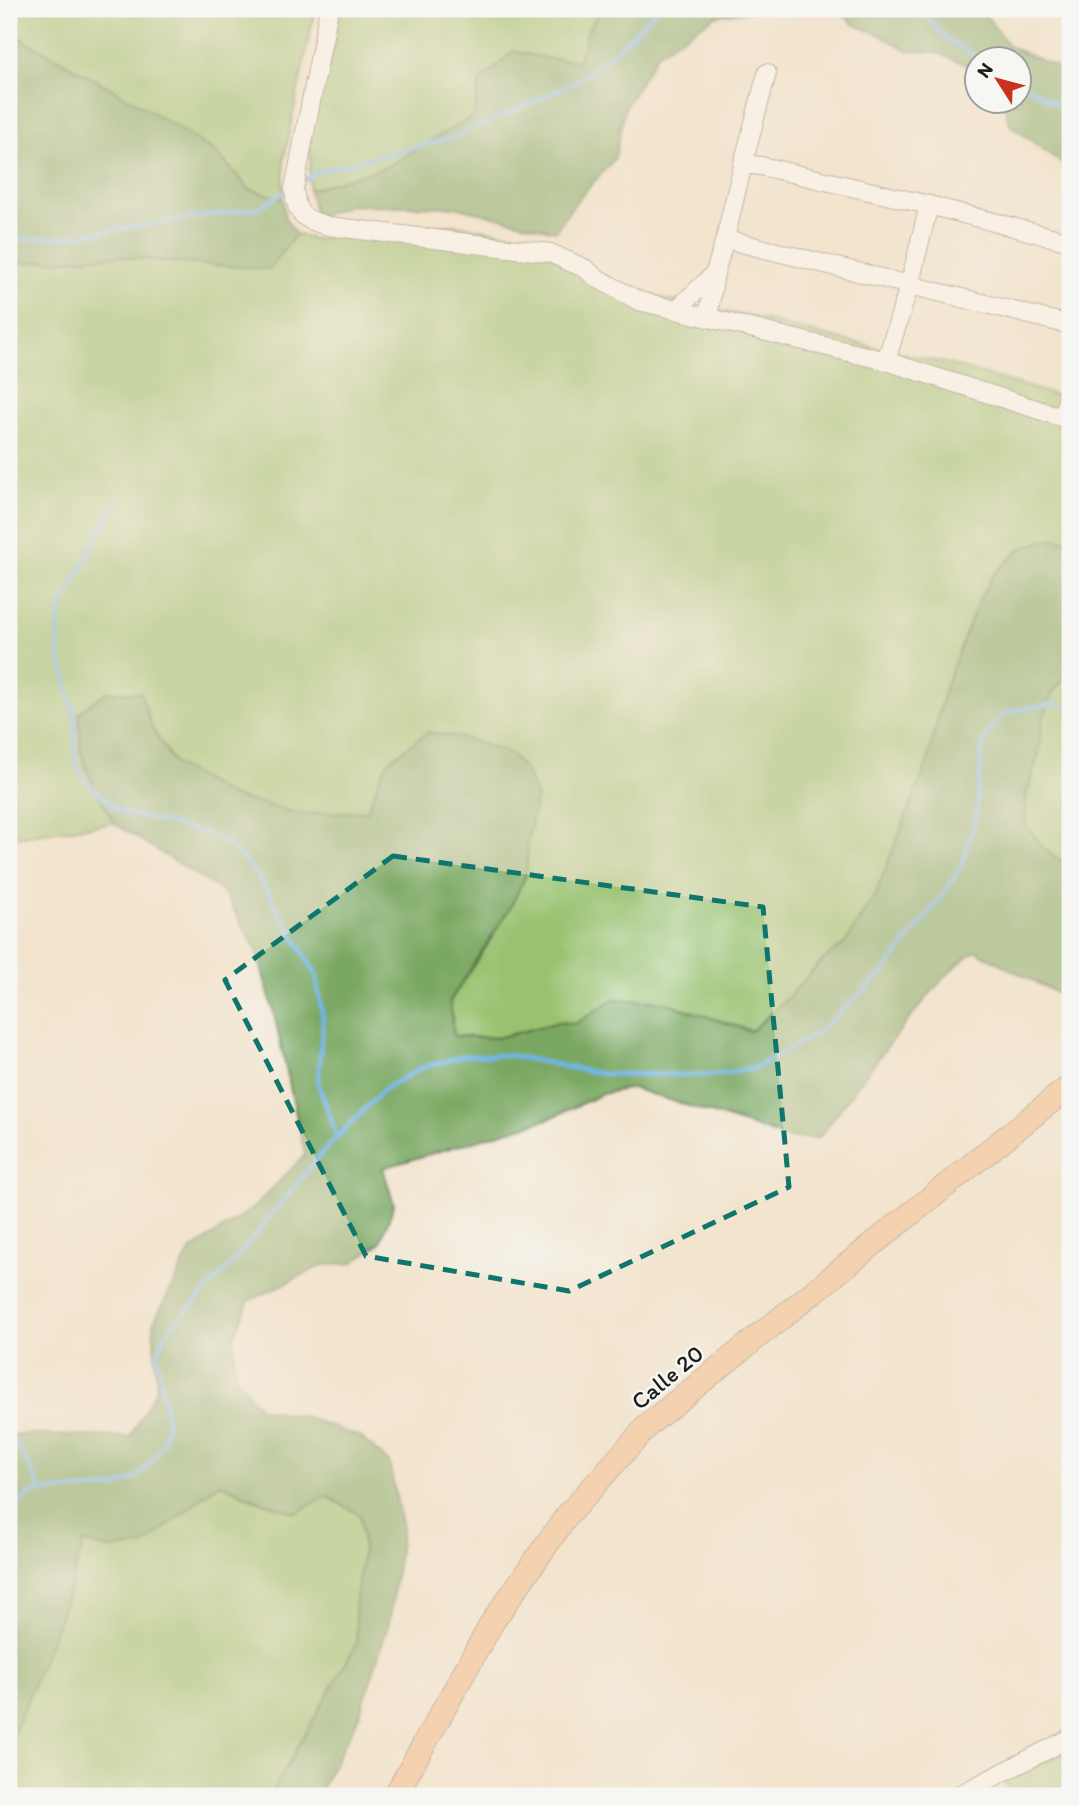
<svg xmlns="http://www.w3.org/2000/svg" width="1079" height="1805" font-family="Itim,sans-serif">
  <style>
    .green { fill: #98c26f; stroke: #5a6f46; stroke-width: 2 }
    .forest { fill: #7aa862; stroke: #4b623f; stroke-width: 2 }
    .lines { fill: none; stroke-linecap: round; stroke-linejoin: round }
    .stream { stroke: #72b5e7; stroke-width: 4.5 }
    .minor-casing { stroke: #878074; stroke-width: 20 }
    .major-casing { stroke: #878074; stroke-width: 25 }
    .minor { stroke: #fff; stroke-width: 18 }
    .major { stroke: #f9bd89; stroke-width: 23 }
    .marked { fill: none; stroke: #0f766e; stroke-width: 5; stroke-dasharray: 14 9; stroke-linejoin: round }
    .labels { text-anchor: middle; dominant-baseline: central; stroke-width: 5; stroke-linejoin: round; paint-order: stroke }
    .street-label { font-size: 24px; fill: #1c1c1c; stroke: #f6f6f2 }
  </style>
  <rect width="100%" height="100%" fill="#f6f6f2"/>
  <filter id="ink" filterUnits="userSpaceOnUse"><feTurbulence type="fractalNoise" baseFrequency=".0143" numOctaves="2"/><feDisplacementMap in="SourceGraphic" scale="14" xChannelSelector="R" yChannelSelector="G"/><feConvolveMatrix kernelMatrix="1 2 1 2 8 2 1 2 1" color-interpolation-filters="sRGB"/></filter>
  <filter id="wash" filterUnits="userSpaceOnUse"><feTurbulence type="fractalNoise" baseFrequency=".00686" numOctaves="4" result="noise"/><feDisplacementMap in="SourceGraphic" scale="28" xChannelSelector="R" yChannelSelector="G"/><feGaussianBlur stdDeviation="1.57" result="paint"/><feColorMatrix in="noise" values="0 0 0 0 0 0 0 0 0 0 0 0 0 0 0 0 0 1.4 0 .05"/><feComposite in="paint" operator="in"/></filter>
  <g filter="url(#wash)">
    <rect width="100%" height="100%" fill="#f2e4cd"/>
    <g class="green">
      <path d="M9,9h306l-31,149 -1,41 -34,-10 -32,-36 -83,-52 -125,-69z"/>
      <path d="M339,9h263l-13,19 -11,33 -32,-3 -33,-7 -34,32 -4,32 -89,52 -77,23 3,-79 22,-64z"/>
      <path d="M456,225l77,13 17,6 77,45 61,16 75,14 50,14 136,31 116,34 5,-8v150l-22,-1 -28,10 -26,25 -16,28 -33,86 -18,76 -51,129 -31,50 -25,20 -36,39 -33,29 -88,-29 -49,-3 -39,25 -16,-2 -62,16 -43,-2 -4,-35 42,-63 34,-63 2,-35 -100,-108 -38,28 -6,8 -17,43 -65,3 -70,-18 -57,-32 -23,-36 -11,-35 -62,20 2,40 12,32 21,38 -105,15v-574l110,-8 62,7 88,6 27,-35 17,5 16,-2 18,-7z"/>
      <path d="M1070,673v194l-26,-18 -18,-24v-29l13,-44 3,-29 11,-32z"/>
      <path d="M220,1483l29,15 46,15 31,-17 34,19 3,34 -8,57 2,37 -87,153h-261v-51l52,-131 23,-72 24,7 75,-38z"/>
      <path d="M1070,1748v48h-58l-7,-14z"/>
    </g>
    <g class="forest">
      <path d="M602,9h163l-49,7 -59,38 -32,54 -10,50 -39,44 -21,29 -98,-24 -107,-2 -34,13 -7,-28 77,-23 89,-52 4,-32 34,-32 33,7 32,3 11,-33z"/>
      <path d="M838,9h143l28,37 61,27v101l-10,-12 -50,-37 -6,-23h16v-42h-42l-1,9 -41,-17 -27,-1 -29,-16 -27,-11z"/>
      <path d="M9,32l125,69 83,52 32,36 34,10 2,19 11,16 -27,35 -88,-6 -62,-7 -110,8z"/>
      <path d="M1048,539l22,1v133l-17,18 -11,32 -3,29 -13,44v29l18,24 26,18v133l-94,-49c-25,16 -42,38 -61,61 -34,41 -65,83 -96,126h-30l-157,-50 -30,6 -51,24 -168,50 11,37 -14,38 -28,20 -29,2 -74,36 -15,36 1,38 25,33 46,9 54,20 29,25 13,66 -12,91 -30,95 -43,82h-47l87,-153 -2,-37 8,-57 -3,-34 -33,-19 -31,17 -47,-16 -29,-14 -77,63 -35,3 -24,-7 -23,72 -52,131v-311l121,3 27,-49 -4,-64 37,-73 63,-43 52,-53 -32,-146 -17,-60 -33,-57 -109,-69 -21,-38 -12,-32 -2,-40 27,-21 35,1 11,35 23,36 57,32 70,18 65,-3 17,-43 6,-8 38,-28 36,6 46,15 17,20 10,24 -9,43 -2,35 -16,33 -60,93 4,35 43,2 62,-16 16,2 39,-25 49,3 88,29 33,-29 36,-39 25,-20 31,-50 51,-129 18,-76 33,-86 16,-28 26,-25z"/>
    </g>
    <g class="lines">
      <g class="stream">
        <path d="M920,9l26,29 36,22"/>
        <path d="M1020,82l50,31"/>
        <path d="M301,182l16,-10 131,-33 64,-27 63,-30 38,-28 44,-45"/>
        <path d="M9,240l59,-3 190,-29 32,-20"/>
        <path d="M118,498l-55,105 -5,25 1,24 16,64v46l11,20 33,29 87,22 20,9 31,32 59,100 7,45 -5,64 19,54"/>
        <path d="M9,1438l9,8 24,45"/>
        <path d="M9,1513l21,-19 12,-3 72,-3 22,-10 16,-17 11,-17 4,-22 -10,-67 8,-21 68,-72 88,-108 63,-65 37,-21 42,-12 46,-1 93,19 113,1 42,-8 58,-32 70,-64 66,-88 12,-21 13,-46 6,-68 8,-19 16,-17 47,-8 17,2"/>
      </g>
    </g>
  </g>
  <g filter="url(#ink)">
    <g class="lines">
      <g class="minor-casing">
        <g id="minor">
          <path d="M329,9l-35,180c3,29 9,29 34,37l222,27 36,16 9,8 44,24 247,60 184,59"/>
          <path d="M743,164l24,-91"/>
          <path d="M1070,242l-141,-37 -168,-39 -18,-2 -18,75 345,86"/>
          <path d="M676,310l39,-37"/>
          <path d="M708,318l7,-45 10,-34"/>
          <path d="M886,361l23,-75 20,-81"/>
          <path d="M1062,417l8,-25"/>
          <path d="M957,1796l113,-58"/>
        </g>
      </g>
      <g class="major-casing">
        <path id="major" d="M395,1796l98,-175 73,-104 83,-93 421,-338"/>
      </g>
      <use href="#minor" class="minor"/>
      <use href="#major" class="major"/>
    </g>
  </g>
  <path d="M0 0H1079V1805H0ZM393,856l370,51 26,280 -220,104 -203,-35 -141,-276z" fill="#f2e4cd" fill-opacity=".55" fill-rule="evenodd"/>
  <path class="marked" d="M393,856l370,51 26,280 -220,104 -203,-35 -141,-276z"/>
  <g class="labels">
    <g class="street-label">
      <text transform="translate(667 1377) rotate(-40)">Calle 20</text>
    </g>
  </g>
  <rect width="1079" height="1805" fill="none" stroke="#f6f6f2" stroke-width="35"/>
  <g transform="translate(998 80) rotate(306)"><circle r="33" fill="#f6f6f2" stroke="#9f9f9c" stroke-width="2"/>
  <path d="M0-5L12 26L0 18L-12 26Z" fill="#c8321e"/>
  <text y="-10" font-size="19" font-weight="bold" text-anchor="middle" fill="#1c1c1c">N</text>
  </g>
</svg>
